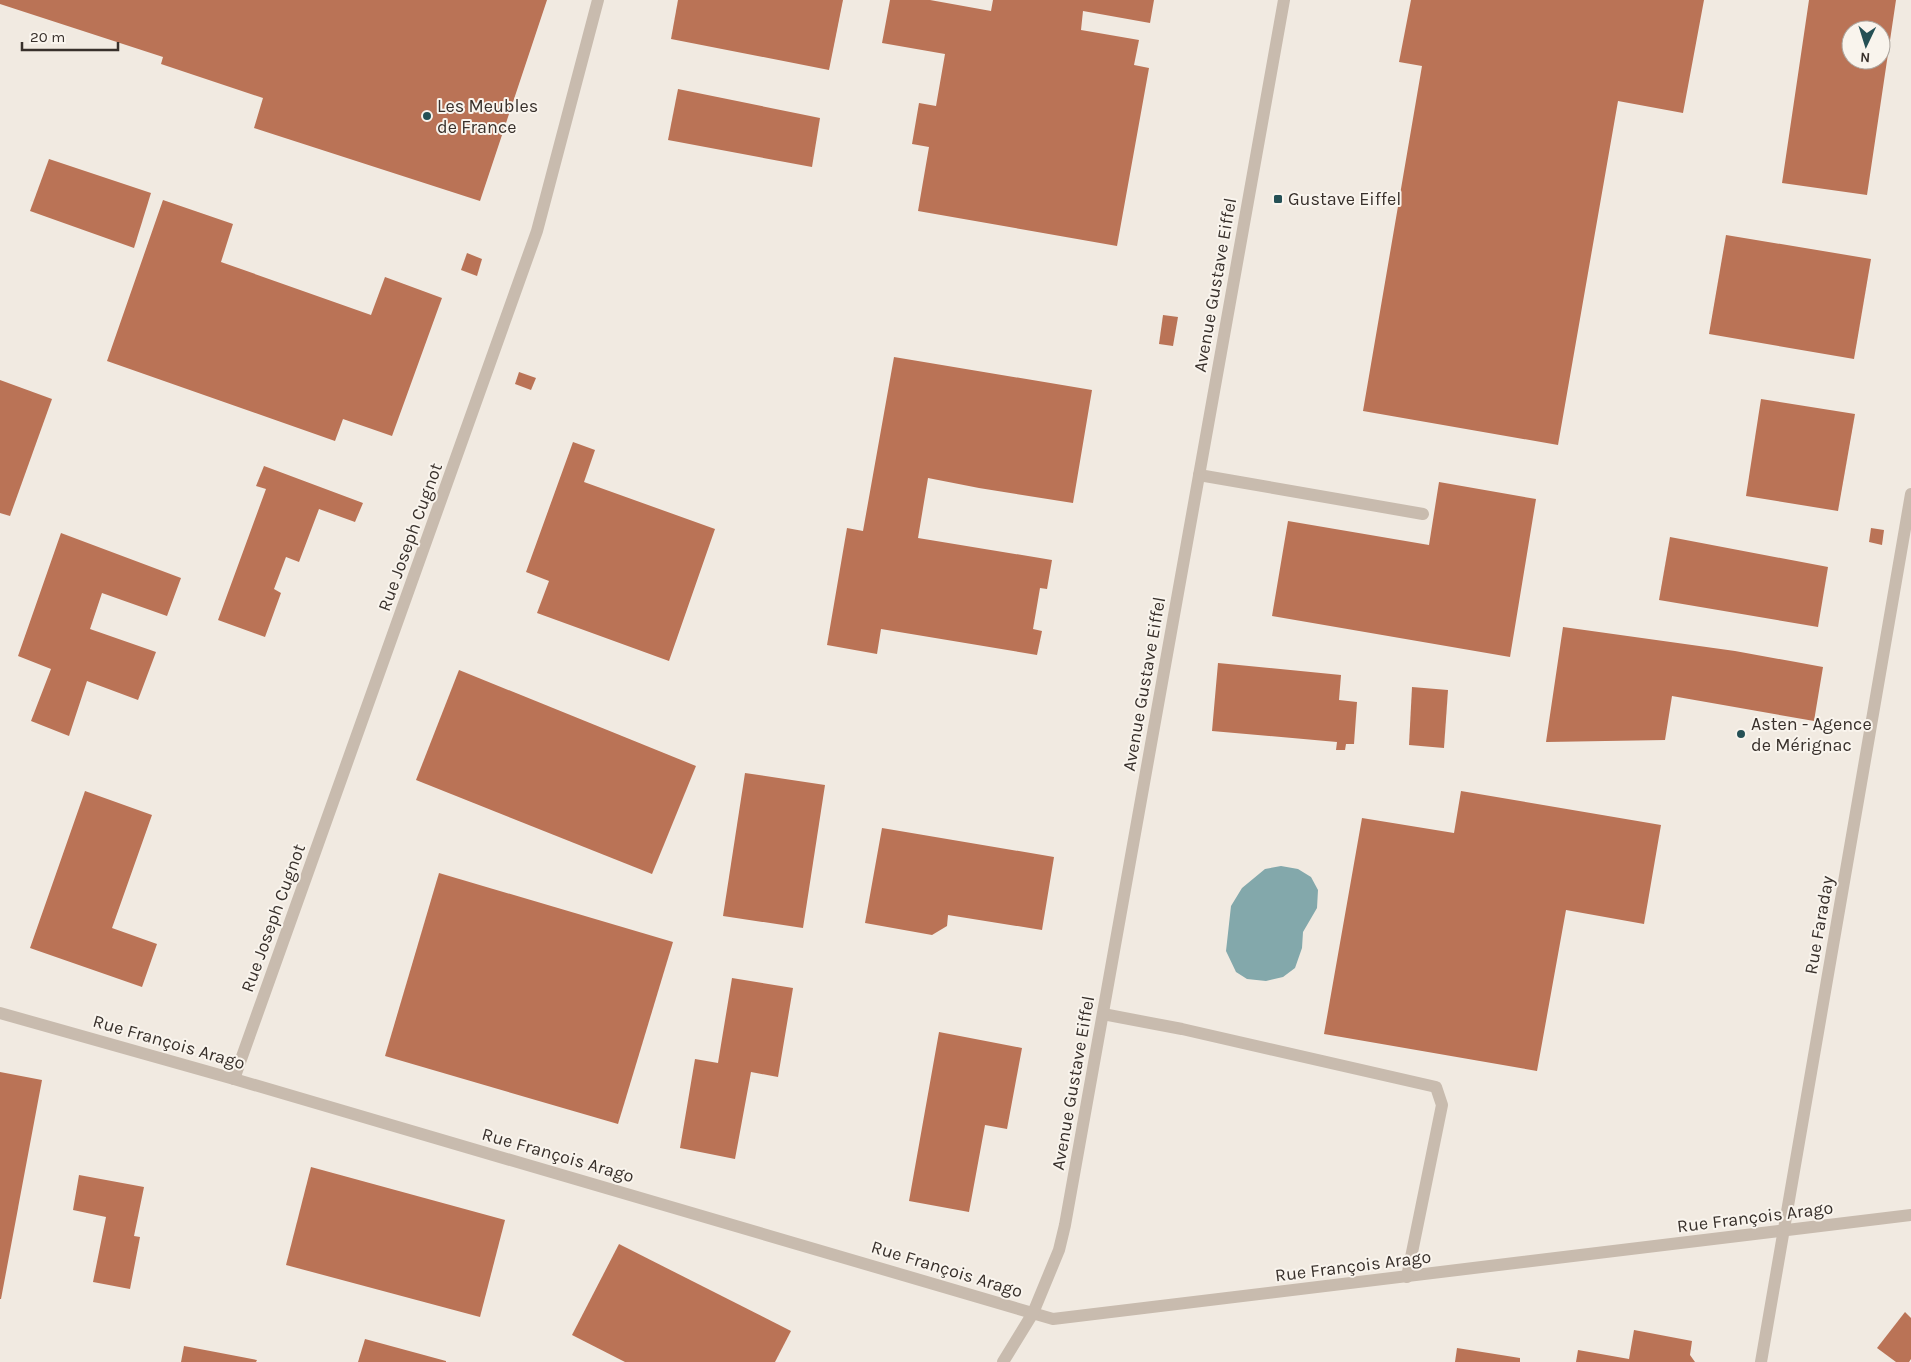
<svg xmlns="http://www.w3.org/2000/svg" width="1911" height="1362" font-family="Karla,sans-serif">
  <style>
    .water { fill: #83a8ab }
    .building { fill: #ba7356; fill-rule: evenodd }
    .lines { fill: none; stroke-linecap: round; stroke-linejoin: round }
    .minor { stroke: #c8bbae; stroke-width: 12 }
    .poi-dot { fill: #255055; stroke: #f9f4ed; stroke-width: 2 }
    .labels { text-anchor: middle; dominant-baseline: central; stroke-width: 4; stroke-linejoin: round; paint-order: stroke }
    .poi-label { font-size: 18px; fill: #38302b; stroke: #f9f4ed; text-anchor: start }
    .street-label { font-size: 18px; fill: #38302b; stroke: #f9f4ed }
  </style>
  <rect width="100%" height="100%" fill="#f1eae1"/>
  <path class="water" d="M1281,866l17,3 13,8 7,13 -1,18 -14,24 -1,16 -7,20 -12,9 -17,4 -19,-2 -11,-7 -10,-21 5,-45 11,-18 23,-19z"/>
  <g class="building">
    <path d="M0,0h547l-67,201 -226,-73 9,-30 -102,-34 2,-7 -163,-53z"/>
    <path d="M678,0h165l-14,70 -158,-31z"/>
    <path d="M890,0h40l61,11 2,-11h161l-4,23 -67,-12 -2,19 58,10 -5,25 15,3 -32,178 -199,-35 11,-64 -17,-3 7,-41 17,3 9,-52 -63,-11z"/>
    <path d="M1411,0h293l-21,113 -65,-12 -60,344 -195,-34 59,-345 -23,-4z"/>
    <path d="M1809,0h87l-29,195 -85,-12zM1851,30h30v30h-30z"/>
    <path d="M678,89l142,29 -8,49 -144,-27z"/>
    <path d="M49,159l102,34 -17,55 -104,-37z"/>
    <path d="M163,200l70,24 -12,38 150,53 14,-38 57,21 -50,138 -49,-17 -8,22 -228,-80z"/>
    <path d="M1726,235l145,24 -17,100 -145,-25z"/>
    <path d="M467,253l15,6 -5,17 -16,-6z"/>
    <path d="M1163,315l15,2 -5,29 -14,-2z"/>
    <path d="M894,357l198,33 -19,113 -94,-15 -51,-10 -10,60 134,22 -5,29 -7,-1 -7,41 9,2 -5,24 -156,-26 -4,25 -50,-9 20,-117 16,3z"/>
    <path d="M519,372l17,6 -5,12 -16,-6z"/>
    <path d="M0,380l52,19 -42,117 -10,-3z"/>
    <path d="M1761,399l94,15 -17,97 -92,-15z"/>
    <path d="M573,442l22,8 -11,32 131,47 -46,132 -132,-48 12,-32 -23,-9z"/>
    <path d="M264,466l99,37 -8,19 -36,-13 -20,53 -13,-5 -12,32 7,4 -16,44 -47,-17 48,-131 -10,-3z"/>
    <path d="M1439,482l97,17 -26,158 -238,-41 16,-95 141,24z"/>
    <path d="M1871,528l13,2 -2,15 -13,-3z"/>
    <path d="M61,533l120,45 -14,38 -65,-23 -12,36 66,23 -18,48 -51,-19 -18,55 -38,-15 20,-52 -33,-13z"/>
    <path d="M1670,537l158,30 -10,60 -159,-27z"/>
    <path d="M1563,627l172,24 88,16 -9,54 -142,-25 -7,44 -119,2z"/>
    <path d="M1218,663l123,12 -2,25 18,2 -3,42h-8l-1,6h-9l1,-8 -125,-11z"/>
    <path d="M459,670l237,96 -44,108 -236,-94z"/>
    <path d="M1412,687l36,3 -4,58 -35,-3z"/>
    <path d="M745,773l80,12 -22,143 -80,-12z"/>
    <path d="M85,791l67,24 -40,113 45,16 -15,43 -112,-39z"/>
    <path d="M1461,791l200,34 -17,99 -78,-14 -29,161 -213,-37 38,-216 92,15z"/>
    <path d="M882,828l172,29 -12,73 -94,-15 -1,11 -15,9 -67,-12z"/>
    <path d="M439,873l234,69 -55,182 -233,-68z"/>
    <path d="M732,978l61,10 -15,89 -27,-5 -16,87 -55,-11 15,-89 23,4z"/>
    <path d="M939,1032l83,16 -15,81 -22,-4 -16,87 -60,-11z"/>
    <path d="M0,1072l42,8 -41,219h-1z"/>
    <path d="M311,1167l194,53 -25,97 -194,-52z"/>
    <path d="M79,1175l65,12 -10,49 6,1 -10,52 -37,-7 13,-65 -33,-7z"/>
    <path d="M619,1244l172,87 -16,31h-150l-53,-27z"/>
    <path d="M1905,1312l6,6v41l-2,3h-13l-19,-14z"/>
    <path d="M1634,1330l58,11 -2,14 5,7h-119l2,-12 51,9z"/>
    <path d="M365,1339l81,22v1h-88z"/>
    <path d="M184,1346l73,14 -1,2h-75z"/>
    <path d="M1457,1348l63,10v4h-65z"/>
  </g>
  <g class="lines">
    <g class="minor">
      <path d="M1199,475l224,39"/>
      <path d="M0,1013l234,66 819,240 858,-104"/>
      <path d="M1103,1014l79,15 254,58 6,18 -35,172"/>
      <path d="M234,1079l303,-848 61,-231"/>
      <path d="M1003,1362l30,-49 26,-63 6,-25 219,-1225"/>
      <path d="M1761,1362l150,-868"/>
    </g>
  </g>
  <g class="poi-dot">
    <circle cx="427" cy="116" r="5"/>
    <rect x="1273" y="194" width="10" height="10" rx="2.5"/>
    <circle cx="1741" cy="734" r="5"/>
  </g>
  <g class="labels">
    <g class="poi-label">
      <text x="437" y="106">Les Meubles<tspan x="437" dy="21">de France</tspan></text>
      <text x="1288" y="199">Gustave Eiffel</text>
      <text x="1751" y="724">Asten - Agence<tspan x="1751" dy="21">de Mérignac</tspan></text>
    </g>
    <g class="street-label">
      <text transform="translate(1215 285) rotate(-80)">Avenue Gustave Eiffel</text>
      <text transform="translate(410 537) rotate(-70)">Rue Joseph Cugnot</text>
      <text transform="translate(1144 684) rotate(-80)">Avenue Gustave Eiffel</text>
      <text transform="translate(273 918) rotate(-70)">Rue Joseph Cugnot</text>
      <text transform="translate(1819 925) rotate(-80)">Rue Faraday</text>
      <text transform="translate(169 1042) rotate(16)">Rue François Arago</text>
      <text transform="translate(1073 1083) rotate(-80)">Avenue Gustave Eiffel</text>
      <text transform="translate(558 1155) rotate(16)">Rue François Arago</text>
      <text transform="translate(1755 1217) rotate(-7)">Rue François Arago</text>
      <text transform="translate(1353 1266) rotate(-7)">Rue François Arago</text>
      <text transform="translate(947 1269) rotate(17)">Rue François Arago</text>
    </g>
  </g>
  <g transform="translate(1866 45) rotate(184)"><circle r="24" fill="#f9f4ed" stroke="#aca69f"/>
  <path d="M0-4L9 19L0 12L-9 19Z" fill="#255055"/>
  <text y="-8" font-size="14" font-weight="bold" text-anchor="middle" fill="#38302b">N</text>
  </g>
  <path d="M22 42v8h96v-8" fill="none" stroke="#38302b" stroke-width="2.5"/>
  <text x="30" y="42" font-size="15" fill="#38302b" stroke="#f9f4ed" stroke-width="4" paint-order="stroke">20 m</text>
</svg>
